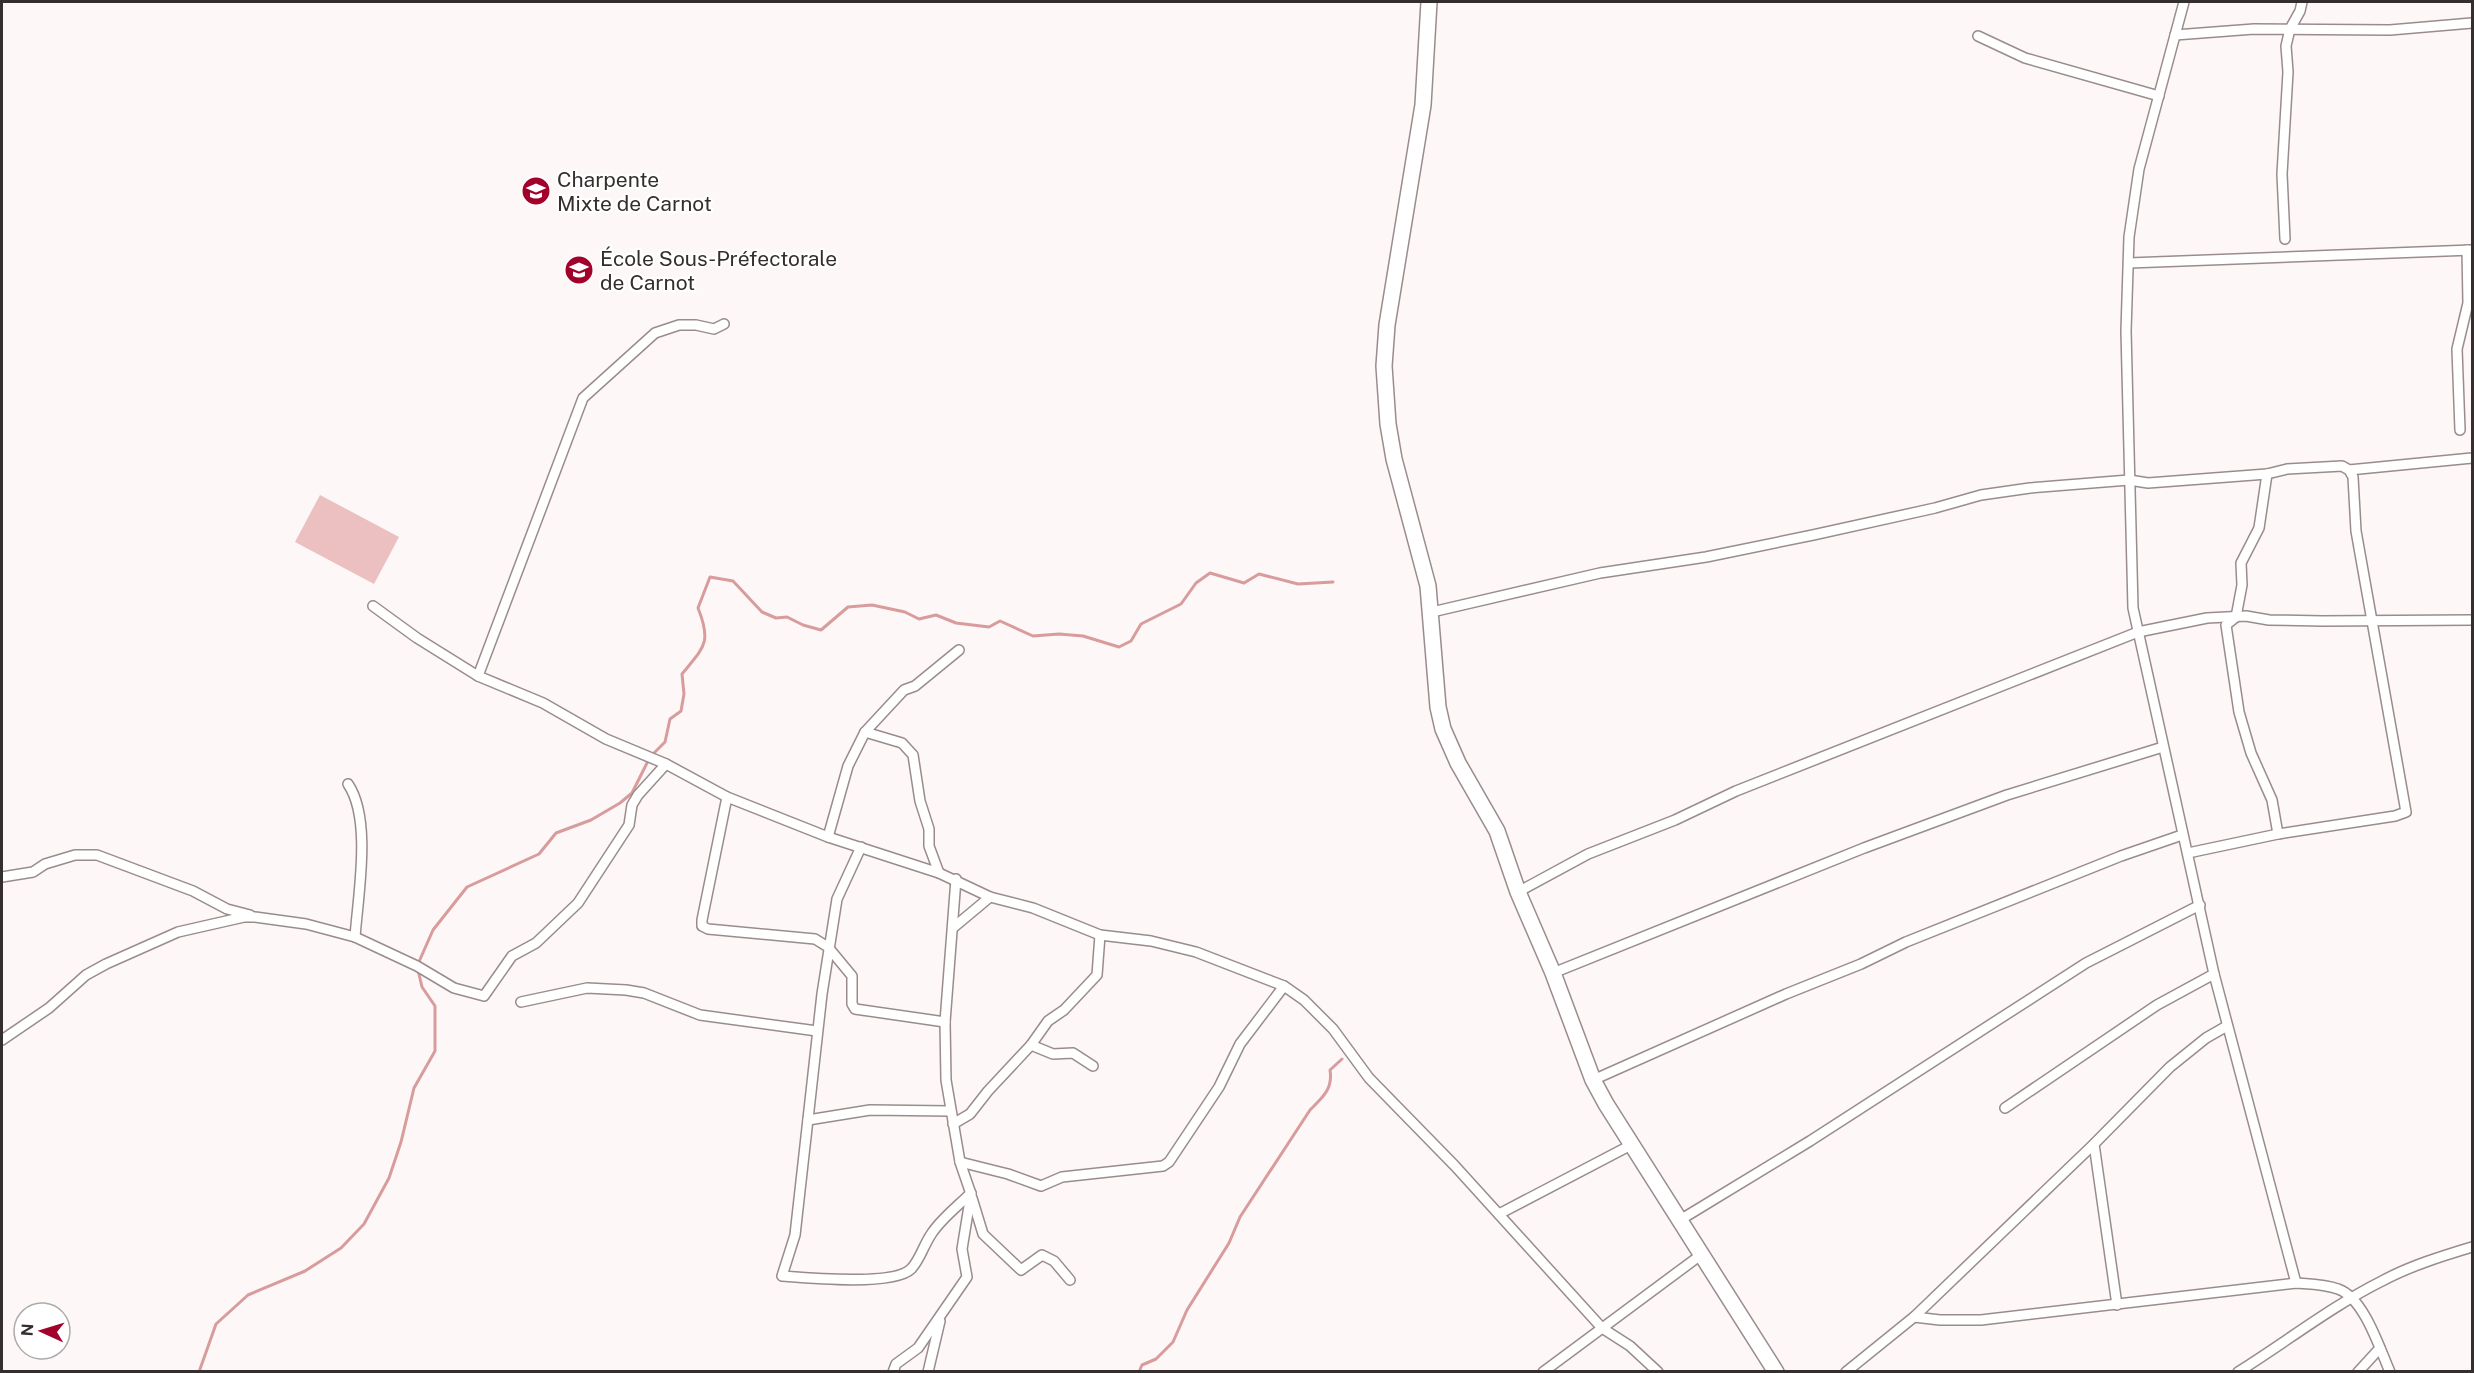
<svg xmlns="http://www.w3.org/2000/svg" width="2474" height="1373" font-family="'Public Sans',sans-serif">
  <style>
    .green { fill: #ecc0c0 }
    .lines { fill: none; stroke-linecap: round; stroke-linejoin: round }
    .stream { stroke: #d89c9c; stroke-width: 3 }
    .street-casing { stroke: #9a8c8c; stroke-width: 12 }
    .primary-casing { stroke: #9a8c8c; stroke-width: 18 }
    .street { stroke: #fff; stroke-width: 9 }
    .primary { stroke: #fff; stroke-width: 15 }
    .labels { text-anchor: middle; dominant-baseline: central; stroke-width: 4.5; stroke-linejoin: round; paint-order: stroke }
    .poi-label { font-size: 21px; fill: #342e2e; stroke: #fff; text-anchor: start }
  </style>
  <rect width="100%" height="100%" fill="#fdf7f7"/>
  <path class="green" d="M320,495l79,42 -25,47 -79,-42z"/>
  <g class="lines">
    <g class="stream">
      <path d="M418,964l15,-34 34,-43 72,-33 17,-21 35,-13 29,-17 12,-10 18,-36 15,-15 5,-23 11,-8 3,-17 -2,-20c22,-27 30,-31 16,-66l12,-31 23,4 29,31 14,6 11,-1 16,8 18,5 27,-23 24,-2 33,7 14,7 17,-4 20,8 33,4 11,-6 33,15 26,-2 24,2 36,11 12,-6 10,-17 40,-20 15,-21 14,-10 34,10 15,-9 39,10 35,-2"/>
      <path d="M199,1372l17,-48 32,-29 57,-24 36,-23 23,-24 25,-46 12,-36 13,-54 21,-37v-45l-13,-19 -4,-17"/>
      <path d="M1139,1372l3,-7 14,-6 17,-17 14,-32 42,-67 11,-26 70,-107c13,-13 23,-21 20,-40l12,-11"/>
    </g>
    <g class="street-casing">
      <g id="street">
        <path d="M2184,2l-45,167 -10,68 -3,94 7,277 81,366 82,309"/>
        <path d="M2175,35l79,-6 136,1 82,-7"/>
        <path d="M1978,36l47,22 134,38"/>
        <path d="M2285,239l-3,-65 6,-102 -2,-26 4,-17 10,-18 2,-9"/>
        <path d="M2129,263l343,-13"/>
        <path d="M2460,430l-3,-81 11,-46 -1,-53"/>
        <path d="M2349,470l123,-12"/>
        <path d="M2267,474l-8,54 -18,35 1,22 -6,32 -10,8 13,87 12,41 21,47 6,34"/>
        <path d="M373,606l44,32 61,38 65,27 63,36 60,25 61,33 101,40 111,36 51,24 43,11 67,27 51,6 45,11 88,34 20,14 29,29 36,49 86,88 147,162 28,18 28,26"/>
        <path d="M1432,612l168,-39 106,-16 107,-22 122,-27 46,-13 49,-7 99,-8 19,3 119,-9 20,-5 55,-3 7,4 4,7 3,54 50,281 -11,4 -117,18 -90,19"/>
        <path d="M478,676l105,-278 72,-65 24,-8h17l18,4 10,-5"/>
        <path d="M865,732l37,11 11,12 7,46 9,28v17l10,27"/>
        <path d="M348,784c24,35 10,111 7,153"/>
        <path d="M727,797l-25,123v6l6,3 107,10 13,8 24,29v28l3,5 90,13"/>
        <path d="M828,837l20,-71 17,-34 39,-42 11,-4 44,-36"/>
        <path d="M861,847l-24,52 -15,95 -27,241 -13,41c25,2 112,10 129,-7 9,-9 13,-25 21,-36 10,-15 26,-27 39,-40"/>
        <path d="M2,877l31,-5 12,-8 30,-9h22l96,36 34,18 23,6"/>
        <path d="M1518,892l70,-38 87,-34 61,-29 402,-159 69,-14 39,-2 23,4 54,1 149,-1"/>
        <path d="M954,927l36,-30"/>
        <path d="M1553,973l311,-125 143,-53 156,-48"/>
        <path d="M521,1002l66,-14 39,2 18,3 56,22 117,16"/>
        <path d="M2,1040l47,-32 37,-33 20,-11 72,-32 66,-15h11l51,7 49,13 62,29 37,22 30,8 28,-40 24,-13 42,-40 51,-78 3,-20 6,-10 28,-31"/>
        <path d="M1031,1045l22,9 20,-1 20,13"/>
        <path d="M1593,1080l193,-86 75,-30 45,-22 215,-86 61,-21"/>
        <path d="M2005,1108l152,-103 57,-31"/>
        <path d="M808,1120l62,-10 80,1"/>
        <path d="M953,1124l17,-10 18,-23 43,-46 17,-24 16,-11 33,-35 3,-40"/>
        <path d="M2094,1144l23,161"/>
        <path d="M960,1162l48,12 33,12 21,-9 101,-11 6,-4 50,-75 21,-43 44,-58"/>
        <path d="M972,1198l11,36 38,36 21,-15 12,6 16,19"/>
        <path d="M1499,1214l132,-69"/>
        <path d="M1680,1220l130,-79 276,-178 114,-58"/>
        <path d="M1914,1317l26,3h41l315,-37c14,1 29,1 42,6 26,9 41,58 52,83"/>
        <path d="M893,1372l3,-8 22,-16 49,-71 -5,-28 9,-55 -11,-32 -14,-82 -1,-58 11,-143"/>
        <path d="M928,1372l12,-51"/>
        <path d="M1543,1372l159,-118"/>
        <path d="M1846,1372l68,-55 180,-173 76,-77 36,-29 21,-12"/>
        <path d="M2238,1372c48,-30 94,-66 144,-91 28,-15 60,-25 90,-34"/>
        <path d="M2358,1372l22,-24"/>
      </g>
    </g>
    <g class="primary-casing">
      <path id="primary" d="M1429,2l-6,103 -36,220 -3,41 4,58 6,35 34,127 10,121 5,22 15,34 39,68 21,61 35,81 40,107 13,24 170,268"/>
    </g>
    <use href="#street" class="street"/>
    <use href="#primary" class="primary"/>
  </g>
  <defs>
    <g id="school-disc" transform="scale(1.5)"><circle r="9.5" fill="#a1012b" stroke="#fff"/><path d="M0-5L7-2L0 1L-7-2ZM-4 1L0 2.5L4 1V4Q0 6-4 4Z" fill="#fff"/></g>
  </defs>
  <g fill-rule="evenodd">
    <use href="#school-disc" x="536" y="191"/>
    <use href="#school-disc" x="579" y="270"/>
  </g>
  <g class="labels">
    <g class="poi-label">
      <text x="557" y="179">Charpente<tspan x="557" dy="24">Mixte de Carnot</tspan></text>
      <text x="600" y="258">École Sous-Préfectorale<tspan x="600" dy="24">de Carnot</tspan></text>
    </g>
  </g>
  <rect width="2474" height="1373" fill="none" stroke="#342e2e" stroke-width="6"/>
  <g transform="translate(42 1331) rotate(274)"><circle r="28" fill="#ffffff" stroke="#aeabab" stroke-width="1.5"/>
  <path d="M0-4.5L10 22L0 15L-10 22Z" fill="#a1012b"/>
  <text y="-9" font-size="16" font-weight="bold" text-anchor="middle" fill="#342e2e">N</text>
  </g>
</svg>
